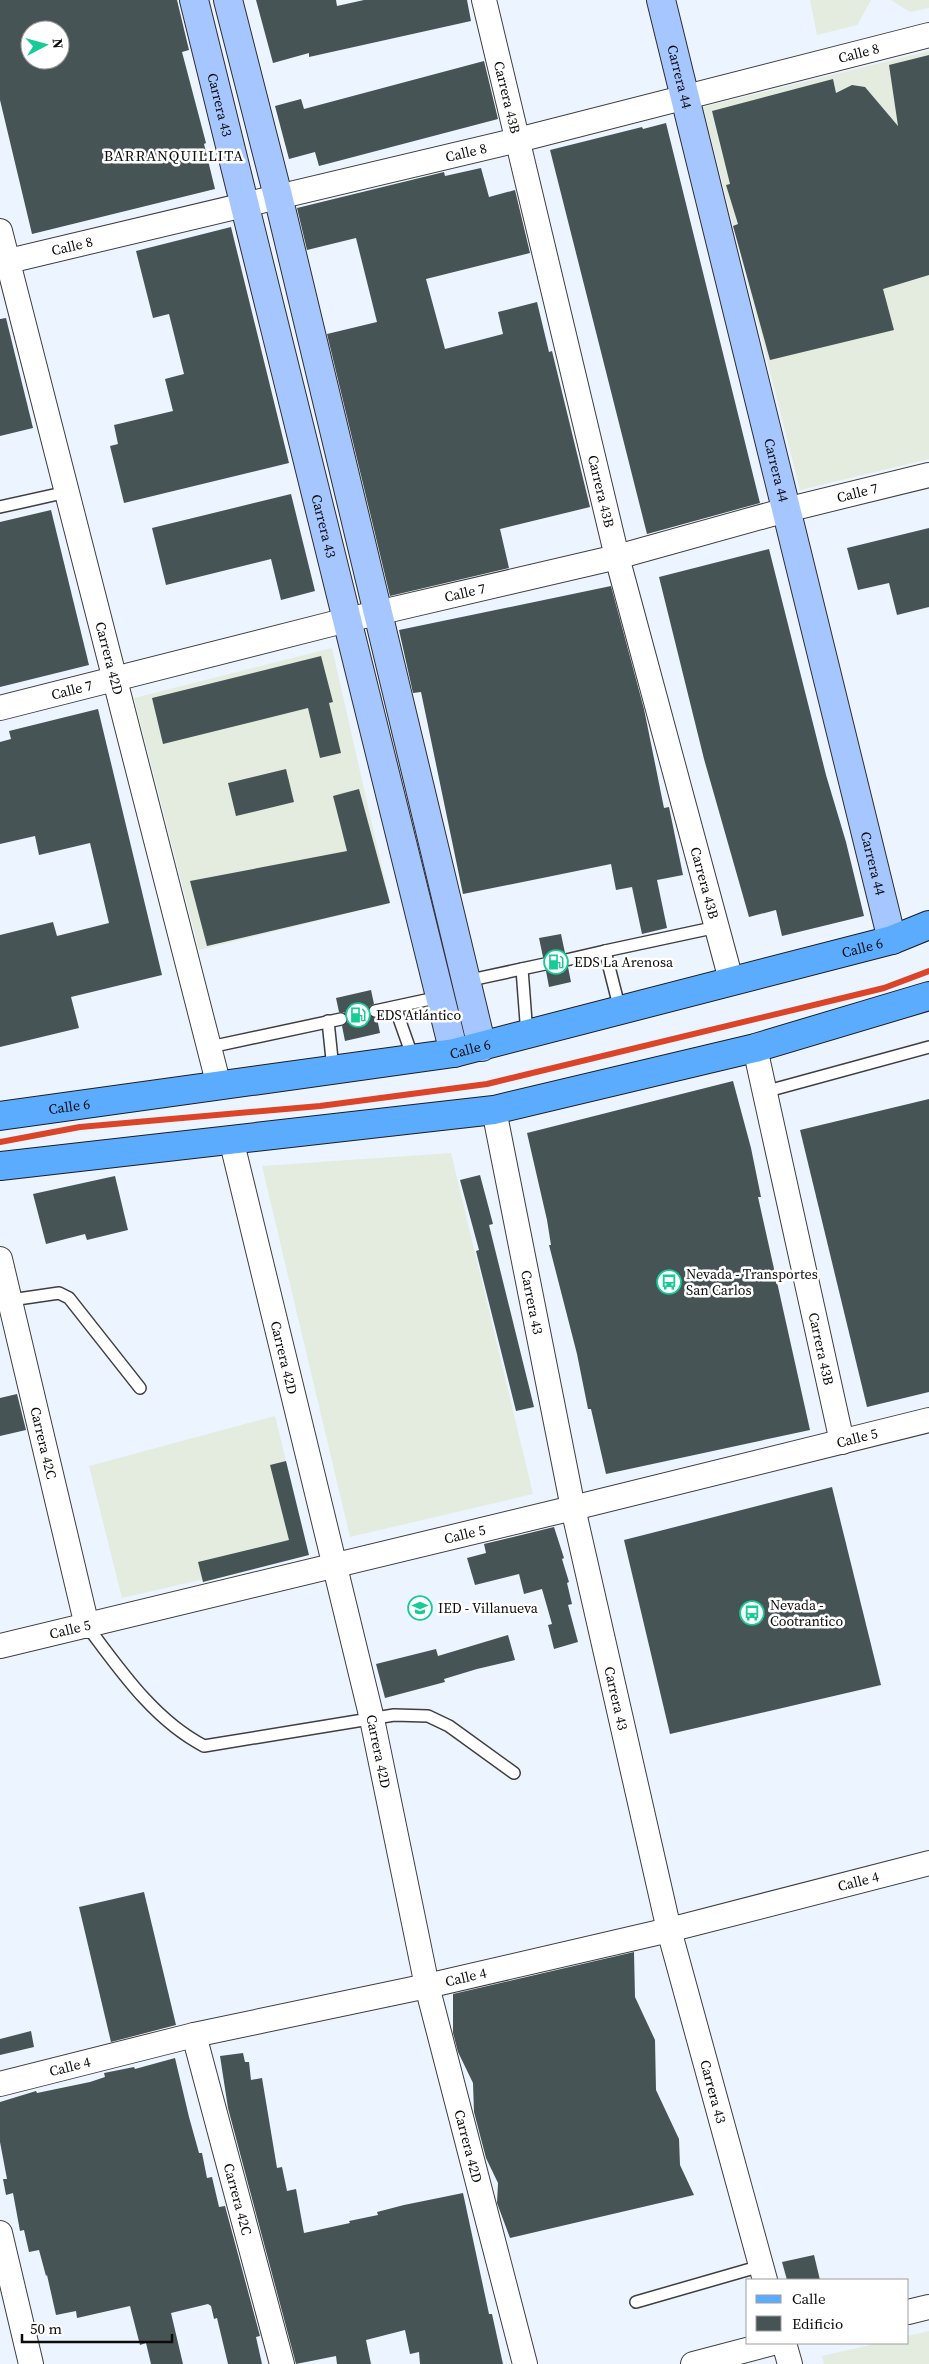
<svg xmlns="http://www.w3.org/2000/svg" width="929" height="2364" font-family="'Source Serif 4',serif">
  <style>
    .industrial { fill: #e4ecdf }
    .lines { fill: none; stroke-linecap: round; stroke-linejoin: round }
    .stream { stroke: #dc4428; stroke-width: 6 }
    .building { fill: #475456; fill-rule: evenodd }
    .lane-casing { stroke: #3f3f3f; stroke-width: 14 }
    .street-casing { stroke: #3f3f3f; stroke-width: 26 }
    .secondary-casing { stroke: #2e2e2e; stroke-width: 30 }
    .primary-casing { stroke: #1d1d1d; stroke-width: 30 }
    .lane { stroke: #fff; stroke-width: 11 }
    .street { stroke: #fff; stroke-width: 24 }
    .secondary { stroke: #a6c6ff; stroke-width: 28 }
    .primary { stroke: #5babff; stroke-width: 28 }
    .labels { text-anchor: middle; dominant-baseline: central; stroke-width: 5; stroke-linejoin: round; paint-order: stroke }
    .street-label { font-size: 14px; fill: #0c0c0c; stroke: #fff }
    .poi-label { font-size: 14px; fill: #0c0c0c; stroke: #fff; text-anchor: start }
    .neighbourhood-label { font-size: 15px; letter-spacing: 1px; fill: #0c0c0c; stroke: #fff }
  </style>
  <rect width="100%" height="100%" fill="#ebf4ff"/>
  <g class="industrial">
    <path d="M810,0h61l-14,25 -40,10z"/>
    <path d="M891,0h38v8l-19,4z"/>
    <path d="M929,51v408l-129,31 -97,-383z"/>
    <path d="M332,648l58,255 -191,47 -65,-252z"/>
    <path d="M451,1153l82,341 -183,43 -88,-371z"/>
    <path d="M275,1416l34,139 -187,43 -33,-132z"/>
    <path d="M929,2331v33h-105l-2,-8 57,-13h29v-7z"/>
  </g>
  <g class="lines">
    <path class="stream" d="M0,1142l80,-15 240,-21 167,-22 397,-96 45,-17"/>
  </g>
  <g class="building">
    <path d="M0,0h177l12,50 -7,2 24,91 -2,1 11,45 -183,45 -32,-134zM30,30h30v30h-30z"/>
    <path d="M256,0h80l1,6 27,-6h103l4,21 -162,36v-4l-36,10z"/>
    <path d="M929,55v220l-46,14 11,41 -124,30 -37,-134 5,-2 -12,-39 4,-1 -18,-73 121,-32 3,14 16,-8 13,2 33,39 -9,-61z"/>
    <path d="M484,61l14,58 -179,47 -4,-14 -26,7 -14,-53 26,-7 3,10z"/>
    <path d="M666,123l94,380 -113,31 -97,-384 92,-23 1,2z"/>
    <path d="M481,168l8,29 26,-7 15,63 -104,26 19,70 58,-15 -5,-22 39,-10 12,50 3,-1 38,156 -90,22 9,39 -119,28 -63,-262 50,-12 -21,-84 -49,12 -10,-42 147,-36 1,4z"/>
    <path d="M231,227l58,236 -165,40 -14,-57 8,-2 -4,-19 59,-14 -8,-32 19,-5 -15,-60 -16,4 -17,-67z"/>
    <path d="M6,318l27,110 -33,8v-117z"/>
    <path d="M291,494l24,97 -34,9 -10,-41 -105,26 -14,-57z"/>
    <path d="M51,510l38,155 -89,22v-165z"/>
    <path d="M929,528v79l-32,8 -8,-32 -31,7 -11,-42z"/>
    <path d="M769,549l57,226 20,67 18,74 -82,20 -6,-26 -27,7 -45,-158 -45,-182z"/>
    <path d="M611,586l33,123 20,99 5,-1 14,68 -26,5 10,48 -25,6 -10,-47 -16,3 -5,-26 -148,30 -42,-202 -8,1 -14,-63z"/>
    <path d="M321,656l12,46 -4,1 12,50 -21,5 -12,-50 -145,36 -11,-46z"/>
    <path d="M98,709l64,266 -91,22 8,31 -79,19v-112l53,-13 4,14 52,-13 -19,-80 -51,12 -4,-19 -35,8v-102l11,-3 -2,-8z"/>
    <path d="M286,769l8,33 -58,14 -8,-33z"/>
    <path d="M359,789l31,114 -183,43 -17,-65 157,-30 -14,-55z"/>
    <path d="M561,934l4,19 -4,2 -2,6 2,4 7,2 3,15 -22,5 -3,-16 4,-2 2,-6 -2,-4 -7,-2 -4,-19z"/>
    <path d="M371,990l3,14 -4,2 -2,6 2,4 7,2 3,15 -35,8 -3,-15 6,-4v-5l-4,-5h-5l-3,-14z"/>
    <path d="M733,1081l18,67 10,49h-3l52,233 -204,44 -15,-65h-3l-11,-55 -28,-109h2l-4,-25 -20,-87z"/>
    <path d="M929,1099v293l-62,15 -67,-277z"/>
    <path d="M480,1175l13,49 -4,1 45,182 -18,4 -40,-160 3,-1 -19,-70z"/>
    <path d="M115,1176l13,54 -41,10 -2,-6 -39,10 -13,-50z"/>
    <path d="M17,1394l9,36 -26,6v-38z"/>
    <path d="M286,1461l23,94 -106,27 -5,-20 91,-22 -19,-75z"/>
    <path d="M832,1487l49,198 -211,49 -46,-194z"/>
    <path d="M554,1527l10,31 -2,1 7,23 -2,1 5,21 -4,1 10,37 -24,7 -6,-24 4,-1 -10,-35 -18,5 -5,-20 -44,11 -8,-27 19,-5 -2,-9z"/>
    <path d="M508,1635l7,25 -38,9 -33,10 1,3 -60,16 -9,-34 60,-15 2,7z"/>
    <path d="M144,1892l32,133 -65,17 -32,-135z"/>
    <path d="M634,1952l1,45 20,43 1,50 23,49 1,26 14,30 -184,43 -13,-35 1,-20 -12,-25 -12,-46 -1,-29 -15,-31 -5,-19v-39z"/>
    <path d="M31,2031l3,16 -34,8v-16z"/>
    <path d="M243,2053l2,9h4l2,18 11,-2 15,90 5,-1 5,24 9,-2 8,44 46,-10 -1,-2 29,-6 -1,-3 27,-7 59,-12 26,121h3l11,50h-83l-1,-12 -9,2 -5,-24 -39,10 5,24h-34l-1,-8 -40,8 -68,-256 -8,-52z"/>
    <path d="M175,2058l14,59 10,36h3l5,25 5,-1 7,30 6,-1 35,130 -4,1 6,27h-34l-11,-46 -3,1 -3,-13 -3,-2 -37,9 12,51h-32l-5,-21 -6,2 -10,-39 -53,12 -1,-7 -20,4 -9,-40 -1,1 -7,-26 -10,2 -5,-22 -4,1 -7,-38 -7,2 -3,-16h4l-7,-37v-40l36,-11 1,2 53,-11 15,-5 -1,-4 30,-6 1,2z"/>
    <path d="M814,2255l6,25h-33l-5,-18z"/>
  </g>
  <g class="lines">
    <g class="lane-casing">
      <g id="lane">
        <path d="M0,507l67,-15"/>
        <path d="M605,951l112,-24"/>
        <path d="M566,960l39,-9 15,59"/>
        <path d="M522,969l5,66"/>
        <path d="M466,981l79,-17"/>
        <path d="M395,1007l18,51"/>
        <path d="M375,1011l65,-14"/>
        <path d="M328,1021l5,48"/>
        <path d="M210,1047l131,-28"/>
        <path d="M764,1092l165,-45"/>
        <path d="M11,1300l48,-7 10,5 71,90"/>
        <path d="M87,1626c33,44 67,94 117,120l190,-31 34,1 21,10 65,47"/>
        <path d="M636,2302l125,-36"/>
      </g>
    </g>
    <g class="street-casing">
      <g id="street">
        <path id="s1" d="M484,0l133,557 114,423"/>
        <path id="s2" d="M0,231l219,855"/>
        <path id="s3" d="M0,263l518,-123 411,-105"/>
        <path id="s4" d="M0,708l347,-88 270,-63 169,-47 143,-35"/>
        <path id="s5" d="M755,1048l87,394"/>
        <path id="s6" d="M494,1110l79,398 96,422 96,350"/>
        <path id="s7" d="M231,1139l141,580 55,267 98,378"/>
        <path id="s8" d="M0,1259l87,367"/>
        <path id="s9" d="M0,1646l573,-138 356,-88"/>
        <path id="s10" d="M194,2035l88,329"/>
        <path id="s11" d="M0,2084l194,-49 233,-49 242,-56 260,-67"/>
        <path d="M0,2233l31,131"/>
        <path d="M908,2312l21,-5"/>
        <path d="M784,2343l6,21"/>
        <path d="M693,2364l80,-21"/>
      </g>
    </g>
    <g class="secondary-casing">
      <g id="secondary">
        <path id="s12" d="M194,0l260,1053"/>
        <path d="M228,0l50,196 204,851"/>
        <path id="s13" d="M661,0l231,940"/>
      </g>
    </g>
    <g class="primary-casing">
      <g id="primary">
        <path id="s14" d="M0,1116l454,-63 438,-113 37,-15"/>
        <path d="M0,1166l494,-56 261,-62 174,-52"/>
      </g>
    </g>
    <use href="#lane" class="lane"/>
    <use href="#street" class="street"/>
    <use href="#secondary" class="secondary"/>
    <use href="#primary" class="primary"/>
  </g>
  <defs>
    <g id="fuel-ring" transform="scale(1.25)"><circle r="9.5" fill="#fff" stroke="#15cb96" stroke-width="1.5"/><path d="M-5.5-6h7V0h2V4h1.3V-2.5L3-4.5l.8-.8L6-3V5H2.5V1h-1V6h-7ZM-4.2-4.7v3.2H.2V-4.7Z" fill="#15cb96"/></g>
    <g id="bus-ring" transform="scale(1.25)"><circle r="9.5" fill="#fff" stroke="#15cb96" stroke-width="1.5"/><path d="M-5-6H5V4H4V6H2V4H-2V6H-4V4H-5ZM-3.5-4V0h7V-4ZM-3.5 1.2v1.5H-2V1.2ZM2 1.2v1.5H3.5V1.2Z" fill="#15cb96"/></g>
    <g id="school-ring" transform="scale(1.25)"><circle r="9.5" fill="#fff" stroke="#15cb96" stroke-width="1.5"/><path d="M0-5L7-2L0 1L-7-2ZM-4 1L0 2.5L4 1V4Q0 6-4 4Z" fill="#15cb96"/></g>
  </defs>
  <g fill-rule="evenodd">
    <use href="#fuel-ring" x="556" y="962"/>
    <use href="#fuel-ring" x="358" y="1015"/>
    <use href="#bus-ring" x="669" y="1282"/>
    <use href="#school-ring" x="420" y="1608"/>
    <use href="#bus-ring" x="752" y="1613"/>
  </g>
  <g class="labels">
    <g class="street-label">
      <text stroke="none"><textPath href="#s3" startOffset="884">Calle 8</textPath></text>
      <text stroke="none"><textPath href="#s13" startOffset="79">Carrera 44</textPath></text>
      <text stroke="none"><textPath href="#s1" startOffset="100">Carrera 43B</textPath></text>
      <text stroke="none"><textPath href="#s12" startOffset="108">Carrera 43</textPath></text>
      <text stroke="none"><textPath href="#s3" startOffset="479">Calle 8</textPath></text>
      <text stroke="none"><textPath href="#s3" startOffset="74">Calle 8</textPath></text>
      <text stroke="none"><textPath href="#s13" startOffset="484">Carrera 44</textPath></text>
      <text stroke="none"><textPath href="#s1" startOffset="505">Carrera 43B</textPath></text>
      <text stroke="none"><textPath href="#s4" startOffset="884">Calle 7</textPath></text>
      <text stroke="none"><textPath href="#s12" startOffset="542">Carrera 43</textPath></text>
      <text stroke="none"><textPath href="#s4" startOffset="479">Calle 7</textPath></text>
      <text stroke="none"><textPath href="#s2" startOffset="441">Carrera 42D</textPath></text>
      <text stroke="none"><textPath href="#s4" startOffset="74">Calle 7</textPath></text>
      <text stroke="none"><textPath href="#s13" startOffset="889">Carrera 44</textPath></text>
      <text stroke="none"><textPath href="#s1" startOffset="910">Carrera 43B</textPath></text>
      <text stroke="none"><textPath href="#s14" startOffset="880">Calle 6</textPath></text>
      <text stroke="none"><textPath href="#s14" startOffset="475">Calle 6</textPath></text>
      <text stroke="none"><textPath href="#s14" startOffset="70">Calle 6</textPath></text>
      <text stroke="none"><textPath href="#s6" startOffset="196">Carrera 43</textPath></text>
      <text stroke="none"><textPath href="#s5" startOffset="308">Carrera 43B</textPath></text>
      <text stroke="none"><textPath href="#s7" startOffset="225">Carrera 42D</textPath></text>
      <text stroke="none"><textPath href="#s9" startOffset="882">Calle 5</textPath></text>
      <text stroke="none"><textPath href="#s8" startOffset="189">Carrera 42C</textPath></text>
      <text stroke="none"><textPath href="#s9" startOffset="478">Calle 5</textPath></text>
      <text stroke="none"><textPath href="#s9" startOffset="72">Calle 5</textPath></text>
      <text stroke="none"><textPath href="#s6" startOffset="601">Carrera 43</textPath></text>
      <text stroke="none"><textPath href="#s7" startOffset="630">Carrera 42D</textPath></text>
      <text stroke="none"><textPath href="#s11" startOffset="882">Calle 4</textPath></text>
      <text stroke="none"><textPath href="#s11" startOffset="478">Calle 4</textPath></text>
      <text stroke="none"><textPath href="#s11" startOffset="72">Calle 4</textPath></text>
      <text stroke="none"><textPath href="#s6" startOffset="1006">Carrera 43</textPath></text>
      <text stroke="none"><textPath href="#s7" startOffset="1035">Carrera 42D</textPath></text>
      <text stroke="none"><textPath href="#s10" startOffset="170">Carrera 42C</textPath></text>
    </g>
    <g class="poi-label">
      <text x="574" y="962">EDS La Arenosa</text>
      <text x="376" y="1015">EDS Atlántico</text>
      <text x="686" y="1274">Nevada - Transportes<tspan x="686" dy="16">San Carlos</tspan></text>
      <text x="770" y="1605">Nevada -<tspan x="770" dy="16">Cootrantico</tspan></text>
      <text x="438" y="1608">IED - Villanueva</text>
    </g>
    <g class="neighbourhood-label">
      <text x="174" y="155">BARRANQUILLITA</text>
    </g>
  </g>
  <rect x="746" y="2279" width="162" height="65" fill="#ffffff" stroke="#9e9e9e"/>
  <rect x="756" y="2295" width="25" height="8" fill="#5babff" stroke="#9e9e9e"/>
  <text x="792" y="2304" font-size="15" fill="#0c0c0c">Calle</text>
  <rect x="756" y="2316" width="25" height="15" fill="#475456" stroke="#9e9e9e"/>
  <text x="792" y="2329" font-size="15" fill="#0c0c0c">Edificio</text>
  <g transform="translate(45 45) rotate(84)"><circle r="24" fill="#ffffff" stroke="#9e9e9e"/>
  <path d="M0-4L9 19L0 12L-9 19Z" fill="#15cb96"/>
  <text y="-8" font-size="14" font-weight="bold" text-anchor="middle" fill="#0c0c0c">N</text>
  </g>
  <path d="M22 2334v8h150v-8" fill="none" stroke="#0c0c0c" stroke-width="2.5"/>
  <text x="30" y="2334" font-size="15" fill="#0c0c0c" stroke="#ffffff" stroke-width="4" paint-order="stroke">50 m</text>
</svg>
